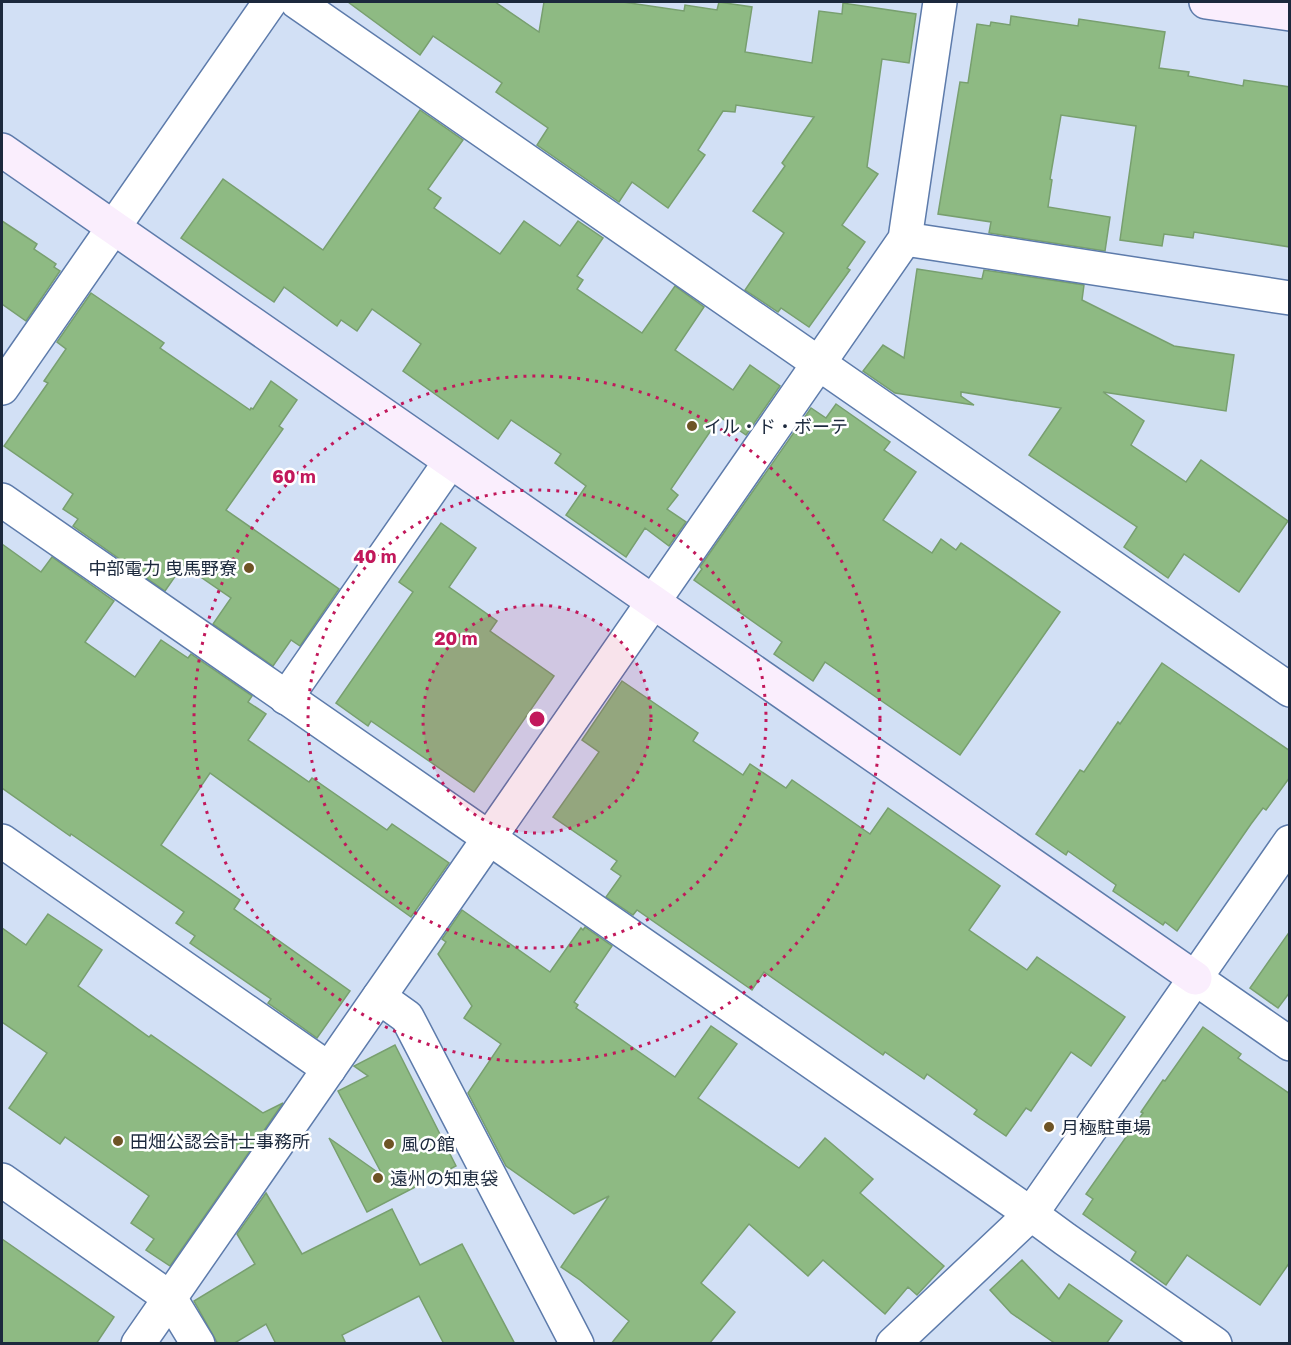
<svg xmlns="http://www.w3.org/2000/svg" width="1291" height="1345" font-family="'Golos Text','Noto Sans JP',sans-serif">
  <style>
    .building { fill: #8eba83; stroke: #789f6f; stroke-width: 1.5 }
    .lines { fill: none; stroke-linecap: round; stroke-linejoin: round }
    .street-casing { stroke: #5d7bab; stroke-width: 36 }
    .secondary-casing { stroke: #5d7bab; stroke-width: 36 }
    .street { stroke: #fff; stroke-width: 33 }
    .secondary { stroke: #faeefd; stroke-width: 33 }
    .ring { fill: none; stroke: #c2185b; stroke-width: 3; stroke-dasharray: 3 6 }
    .poi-dot { fill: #6e5425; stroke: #fff; stroke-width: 2 }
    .labels { text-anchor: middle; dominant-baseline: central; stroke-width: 5; stroke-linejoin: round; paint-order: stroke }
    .poi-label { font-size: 18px; fill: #1c293d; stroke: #fff; text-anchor: start }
    .centre { fill: #c2185b; stroke: #fff; stroke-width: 3 }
    .ring-label { font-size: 18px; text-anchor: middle; font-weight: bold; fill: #c2185b; stroke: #fff; stroke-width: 5; stroke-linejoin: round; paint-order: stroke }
  </style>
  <rect width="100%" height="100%" fill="#d2e0f5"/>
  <g class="building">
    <path d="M348,2h147l44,30 5,-30h79l61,9 1,-6 32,5 2,-8 33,5 -7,45 67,11 7,-52 23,3 1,-11 73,11 -7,49 -27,-4 -15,108 11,7 -36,51 23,17 -18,26 3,2 -41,57 -28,-19 -3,4 -33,-22 39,-57 -31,-22 32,-45 -3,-3 32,-46 -78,-12 -1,7 -12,-1 -25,39 7,5 -37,53 -36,-26 -13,20 -82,-57 11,-17 -52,-36 6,-9 -69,-47 -13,19z"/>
    <path d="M1011,16l67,10 1,-7 86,13 -6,36 30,4 -1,4 55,10 1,-6 46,7v160l-96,-15 -1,6 -29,-4 -2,12 -42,-6 16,-114 -75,-11 -11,64 2,1 -4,27 62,10 -5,34 -116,-18 2,-11 -53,-8 22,-132 8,1 9,-59 13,2 1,-4 19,3z"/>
    <path d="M420,110l43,30 -35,49 13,9 -7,10 66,46 24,-33 36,25 18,-25 25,17 -26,38 6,4 -6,9 65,44 33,-47 29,21 -29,43 58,40 17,-25 30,21 -34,49 -26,-18 -49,72 7,6 -11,14 19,13 -17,24 -24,-18 -19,29 -60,-42 20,-29 -31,-23 6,-9 -50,-34 -13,19 -95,-68 18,-27 -49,-35 -15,22 -16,-11 -4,6 -53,-39 -10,15 -93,-64 42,-59 100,71z"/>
    <path d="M2,221l35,23 -3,5 22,15 -2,3 6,4 -34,50 -24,-17z"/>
    <path d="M917,269l65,10 2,-9 100,15 -2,15 92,46 60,9 -8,56 -123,-19 41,29 -13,24 55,37 15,-22 87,61 -49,71 -55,-38 -16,24 -44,-31 13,-20 -108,-72 32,-47 -100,-16v4l13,9 -79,-12 -32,-22 20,-26 21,13z"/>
    <path d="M91,293l73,50 -4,5 90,62 1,-2 2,1 18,-28 26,19 -18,26 4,3 -57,81 113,79 -39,57 -9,-6 -18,26 -60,-42 18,-26 -48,-33 -18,26 -92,-65 5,-7 -15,-10 10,-15 -69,-48 44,-63 -4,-2 22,-32 -9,-7z"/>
    <path d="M836,404l54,38 -6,8 32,22 -33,48 49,33 9,-14 15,11 5,-7 99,69 -100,143 -135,-93 -12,19 -39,-27 8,-12 -88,-62 8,-11 -2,-2 111,-159 15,10z"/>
    <path d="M441,523l35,25 -27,39 48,34 -7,10 64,45 -80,116 -103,-71 -3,5 -32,-23 77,-111 -14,-10z"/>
    <path d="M2,544l39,28 11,-15 62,44 -29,41 50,35 26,-37 27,18 3,-4 61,42 -4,6 18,12 -18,26 61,42 3,-4 75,52 5,-6 57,39 -38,54 -201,-144 -49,72 79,55 -6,9 116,82 -33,47 -49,-35 3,-4 -81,-56 5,-7 -19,-13 8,-11 -113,-78 -1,2 -68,-48z"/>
    <path d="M1162,663l128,88v26l-24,33 -3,-2 -12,16 -74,107 -12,-9 -2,3 -50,-34 3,-6 -48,-34 -2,4 -30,-21 44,-64 4,2 34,-50 2,2z"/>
    <path d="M622,681l76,52 -5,8 50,34 7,-11 36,24 6,-8 78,54 18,-26 112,78 -31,44 58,40 10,-13 88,60 -34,49 -20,-14 -40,59 -5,-3 -20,28 -32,-22 3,-4 -50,-36 -3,5 -39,-27 -2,3 -119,-83 -12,18 -115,-80 -4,5 -27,-18 15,-21 -10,-7 6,-8 -64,-44 46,-65 -17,-12z"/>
    <path d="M462,910l88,62 31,-44 2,2 2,-3 27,19 -38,56 4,3 -2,3 99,69 36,-51 26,18 -39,54 101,70 26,-30 48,41 -13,14 84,73 -27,29 -9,-8 -23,27 -62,-54 -15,16 -59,-52 -48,59 34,29 -26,32h-98l18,-23 -49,-41 -19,-13 48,-71 -35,18 -68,-48 -38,-73 33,-49 -37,-26 8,-12 -34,-52 8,-12 -4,-3z"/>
    <path d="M48,914l54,36 -24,36 71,51 2,-2 112,78 20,-10 -113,163 -24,-16 8,-11 -23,-16 18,-27 -84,-59 -5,7 -51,-36 38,-55 -45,-31v-94l24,17z"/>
    <path d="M1290,931v61l-12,16 -28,-20z"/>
    <path d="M1203,1027l38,27 -3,4 52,36v168l-30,43 -73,-50 -21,30 -35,-25 5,-8 -53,-38 10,-15 -7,-5 57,-81 -2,-1 22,-32 2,1z"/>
    <path d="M395,1045l61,121 -89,46 -38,-74 54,38 -45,-85 30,-15 -14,-10z"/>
    <path d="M266,1193l36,61 90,-45 28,56 42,-21 53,100h-71l-25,-48 -77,39 4,9h-70l-10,-20 -33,20h-15l-24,-43 61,-37 -18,-30z"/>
    <path d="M2,1239l112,78 -18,27h-94z"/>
    <path d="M1022,1260l37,39 10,-15 53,37 -16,23h-50l-45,-31 -21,-23z"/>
  </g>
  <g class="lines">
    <g class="street-casing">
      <g id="street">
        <path d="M297,2l993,688"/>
        <path d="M905,239l385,59"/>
        <path d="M2,388l268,-386"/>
        <path d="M2,500l1029,714 34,25 150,105"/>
        <path d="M286,698l164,-236"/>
        <path d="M2,841l327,228"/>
        <path d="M1195,978l95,66"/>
        <path d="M379,997l28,20 170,327"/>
        <path d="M2,1180l168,118 28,46"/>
        <path d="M138,1344l767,-1105 35,-237"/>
        <path d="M893,1344l138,-130 259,-372"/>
      </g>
    </g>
    <g class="secondary-casing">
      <g id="secondary">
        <path d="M1206,2l84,12"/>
        <path d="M2,150l1193,828"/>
      </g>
    </g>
    <use href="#street" class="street"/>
    <use href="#secondary" class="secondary"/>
  </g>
  <circle cx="537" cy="719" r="114" fill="#c2185b" fill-opacity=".12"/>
  <g class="ring">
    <circle cx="537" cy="719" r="114"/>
    <circle cx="537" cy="719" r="229"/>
    <circle cx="537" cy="719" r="343"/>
  </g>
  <g class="poi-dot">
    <circle cx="692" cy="426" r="6"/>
    <circle cx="249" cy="568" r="6"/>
    <circle cx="1049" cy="1127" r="6"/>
    <circle cx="118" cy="1141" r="6"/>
    <circle cx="389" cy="1144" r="6"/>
    <circle cx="378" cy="1178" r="6"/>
  </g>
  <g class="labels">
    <g class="poi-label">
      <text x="704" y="426">イル・ド・ボーテ</text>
      <text x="237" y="568" text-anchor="end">中部電力 曳馬野寮</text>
      <text x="1061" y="1127">月極駐車場</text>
      <text x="130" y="1141">田畑公認会計士事務所</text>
      <text x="401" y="1144">風の館</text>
      <text x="390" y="1178">遠州の知恵袋</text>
    </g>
  </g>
  <circle cx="537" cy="719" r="9" class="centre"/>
  <g class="ring-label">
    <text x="294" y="483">60 m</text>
    <text x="375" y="563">40 m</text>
    <text x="456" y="645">20 m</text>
  </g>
  <rect width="1291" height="1345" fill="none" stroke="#1c293d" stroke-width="6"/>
</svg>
